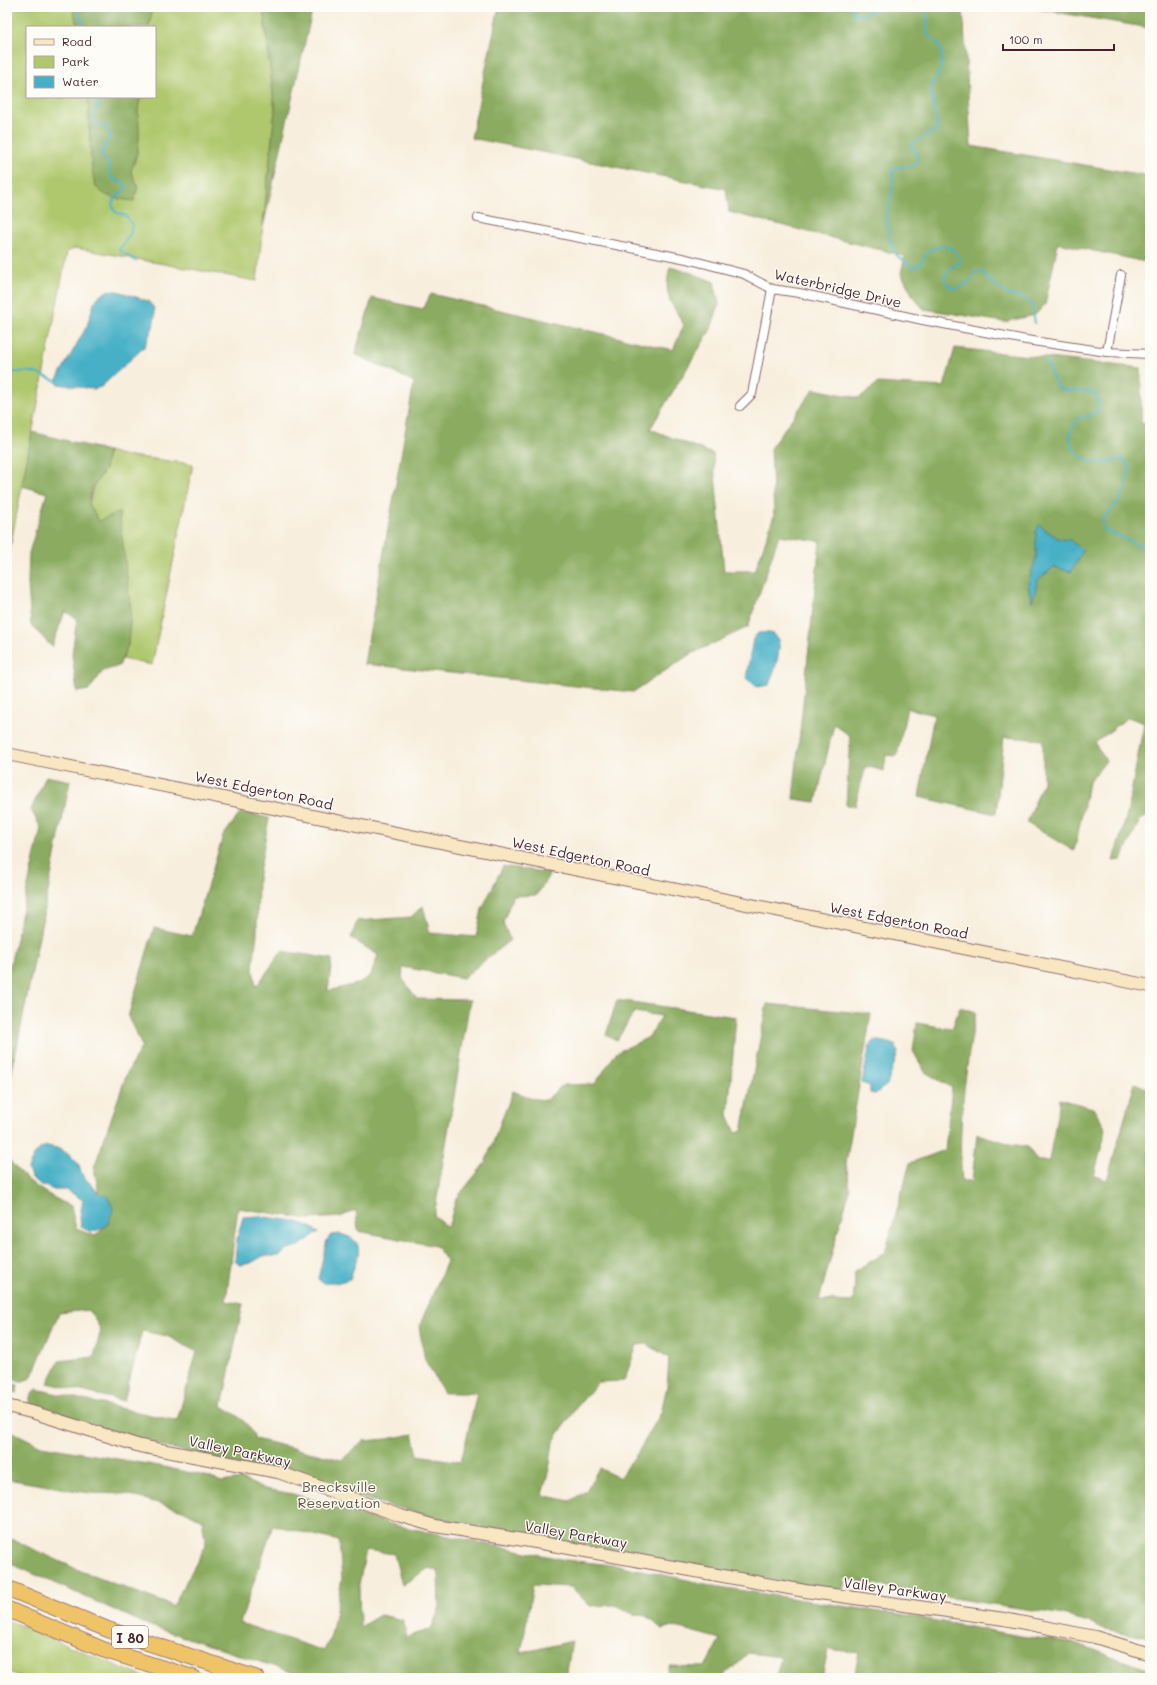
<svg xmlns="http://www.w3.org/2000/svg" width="1157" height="1685" font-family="Mali,sans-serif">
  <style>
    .green { fill: #afc86d; stroke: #7c744c; fill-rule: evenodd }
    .forest { fill: #8bac60; stroke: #6a6646; fill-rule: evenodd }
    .water { fill: #47b0c6; stroke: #486878 }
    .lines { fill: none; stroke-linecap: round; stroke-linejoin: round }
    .stream { stroke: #47b0c6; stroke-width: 2 }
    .street-casing { stroke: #876769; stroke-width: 10 }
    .secondary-casing { stroke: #876769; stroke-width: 14 }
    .highway-casing { stroke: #876769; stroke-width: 17 }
    .street { stroke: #fff; stroke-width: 8 }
    .secondary { stroke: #f9e7c3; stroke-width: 12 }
    .highway { stroke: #efc469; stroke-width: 15 }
    .labels { text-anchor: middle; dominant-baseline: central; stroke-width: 3; stroke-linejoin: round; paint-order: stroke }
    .shield { fill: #fdfcf7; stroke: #806168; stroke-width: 1 }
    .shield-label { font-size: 13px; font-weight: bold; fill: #4a1f2b }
    .street-label { font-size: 14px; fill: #4a1f2b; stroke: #fdfcf7 }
    .park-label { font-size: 14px; fill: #68523f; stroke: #fdfcf7 }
  </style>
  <rect width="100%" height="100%" fill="#fdfcf7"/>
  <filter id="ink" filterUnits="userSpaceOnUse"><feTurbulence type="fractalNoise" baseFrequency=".025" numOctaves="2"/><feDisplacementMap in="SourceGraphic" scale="8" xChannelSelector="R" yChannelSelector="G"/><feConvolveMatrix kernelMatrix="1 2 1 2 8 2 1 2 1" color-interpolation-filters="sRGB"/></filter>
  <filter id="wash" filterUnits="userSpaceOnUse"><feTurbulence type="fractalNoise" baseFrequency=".012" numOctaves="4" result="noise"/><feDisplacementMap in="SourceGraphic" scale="16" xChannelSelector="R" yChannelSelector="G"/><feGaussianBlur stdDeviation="0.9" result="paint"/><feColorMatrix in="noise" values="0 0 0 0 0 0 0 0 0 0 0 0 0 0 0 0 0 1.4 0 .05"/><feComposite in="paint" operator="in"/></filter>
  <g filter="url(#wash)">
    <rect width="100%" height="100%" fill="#f8eedd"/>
    <g class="green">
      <path d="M7,7h256l12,103 -18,171 -181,-33 -9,4 -60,312zM27,27h128v70h-128z"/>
      <path d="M108,451l14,4 71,9 -41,201 -30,-6 6,-14 -9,-132 -20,9 -10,-18 4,-16 12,-19z"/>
      <path d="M7,1620l132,55 10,3h-126l-16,-7z"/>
    </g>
    <g class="forest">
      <path d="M72,7h81l-4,20h-71z"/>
      <path d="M263,7h50l-50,220 12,-117z"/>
      <path d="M499,7h464l8,139 179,30v87l-92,-20 -13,62 -10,10 -31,7 -80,-13 -10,-11 -13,-25 4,-17 -176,-44 -3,-23 -255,-51z"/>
      <path d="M1025,7h125v21z"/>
      <path d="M88,97h53c-5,16 -2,16 -2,31 1,15 -2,29 -8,43l7,16 -4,14c-14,-2 -29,-2 -38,-15 -6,-9 -7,-74 -8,-89z"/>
      <path d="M670,267l22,6 22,9 5,22 -8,25 -61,100 63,25 11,117h31l19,-55 -3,-69 43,-58 45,9 19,-15 66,4 11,-39 186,20v55l9,2v390l-10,5 -19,40 -8,1 14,-46 17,-92 -16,-6 -33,26 11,18 -17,21 -15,69 -47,-28 16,-41v-42l-39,-3 -8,77 -77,-17 15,-82 -27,-7 -10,48 -11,-1 -2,16 -18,-5 -11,40 -9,-1 4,-69 -16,-12 -18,78 -23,-3 27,-258 -41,-6 -31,92 -59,28 -56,37 -269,-28 50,-282 -59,-28 17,-56 51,11 8,-15 242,56 11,-25c-14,-24 -21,-29 -14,-58z"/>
      <path d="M32,432l76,19 -3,18 -14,21 -2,14 10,17 20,-9 12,97 -3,36 -9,21 -16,5 -14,19 -12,2 -5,-38 5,-35 -12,-8 -13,36 -21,-22 -3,-41 1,-31 18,-60 -25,-7z"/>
      <path d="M46,776l24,5 -63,316v-125l2,-2 32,-142 -10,-18z"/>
      <path d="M241,812l28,6 -11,61 -1,54 -4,35 3,19 26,-36 50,8 -4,32 32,-8 11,-8 7,-20 -27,-17 6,-17 54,-4 12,-11 7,27 46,4 6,-28 21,-43 47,7 -13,22 -24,1 -10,26 7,18 -47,38 -60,-11 -1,11 15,21 53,1 -36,216 14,12 8,-29 29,-36 28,-72 16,7 17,2 17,-15 32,-1 21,-31 33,-16 13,-21 -28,-4 -17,28 -11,-5 11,-35 119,17 -8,98 8,18 6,-2 25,-127 104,10 -25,150 4,24 -31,112 34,2 2,-20 -1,-11 31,-18 25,-90 35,-13 7,-62 -27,-16 -12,-21 4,-28 35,6 8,-22 16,5c-10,55 -19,112 -14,169h10l5,-47 34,10 17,3 9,14h12l11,-62 33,9 13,21 -12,47 13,4 28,-97 15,7v548l-50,-10 -11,-6 -30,-8 -147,-22 -67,-14 -2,12 -32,-3 -362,-66 -297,-78 -122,-37v-9l6,-8 141,32 20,-69 -30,-16 -25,-5 -18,70 -76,-18 11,-22 35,-4 7,-27 -12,-20 -30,3 -28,65 -11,4 -13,-4v-221c16,23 39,38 64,49l5,23 19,7 14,-13 -2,-26 -8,-4 -5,-25 33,-95 15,-27 -14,-29 26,-89 38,8 31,-100zM238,1208l71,11 31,-2 16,-7 2,21 78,15 11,15 -28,66 6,33 19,33h33l-16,69 -43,-7 -5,-21 -26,5 -24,2 -21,19 -87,-21c-4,-16 -20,-25 -33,-33l21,-102 -17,-3zM647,1344l22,14 -2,28 -6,27 -24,41 -18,24 -20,-10 -13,23 -16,10 -28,-6 7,-26 4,-27 23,-34 22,-26 26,-1 13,-36z"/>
      <path d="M7,1383l11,2 -1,8 -10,-2z"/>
      <path d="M7,1429l34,17 118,20 46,10 17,6 19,-3 24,10 28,5 101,31 172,35 56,6 98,21 206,32 94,17 52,6 78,28v8h-127l-27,-5 -1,5h-141l5,-25 -31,-4 -6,29h-46l5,-21 -33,-4 -26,25h-57l4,-12 36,1 15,-28 -48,-13 -10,3 -15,-13 -14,-2 -18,-9 -25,1 -19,-19 -38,-2 -12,68 51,-12 -6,37h-257l-161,-53 -141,-63v-25l76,35 90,34 33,-61 -4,-25 -19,-10 -57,-16 -37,-1 -82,-14zM273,1525l66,16 3,38 -11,57 -7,15 -84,-28zM366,1550l28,4 8,31 27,-17 9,3 1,39 -8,19 -24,8 -4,-17 -23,-5 -20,12 -1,-43z"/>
    </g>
    <g class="water">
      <path d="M109,290l12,2 27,9 6,7 1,7 -2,12 -9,20 -43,40 -7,2 -36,-5 -2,-3 31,-55 7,-23 4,-6z"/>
      <path d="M1039,525l20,14 11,1 13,11 -12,21 -17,-5 -16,13 -6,22 -4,-18 8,-26v-26z"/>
      <path d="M758,633c5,0 11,-1 15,1 14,7 0,39 -4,51l-12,2 -11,-9 7,-39z"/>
      <path d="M874,1040l21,4 3,9 -11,32 -12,9 -5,-1v-7l-8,-3 8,-39z"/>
      <path d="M47,1146l10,2 13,7 8,9 5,12 16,17 8,3 6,12c-4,16 -6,20 -22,24l-10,-5 -1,-11 3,-16 -16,-10h-13l-14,-6 -9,-7 -3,-8c4,-10 7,-20 19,-23z"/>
      <path d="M258,1216c19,3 45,3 60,16l-19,14 -11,3 -8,7h-17l-12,7 -11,2 -5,-4 2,-22 6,-22z"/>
      <path d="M340,1234c30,7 16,24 10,45l-14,4h-13l-5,-4 9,-39 4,-5z"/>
    </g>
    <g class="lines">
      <g class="stream">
        <path d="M80,7c-5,9 4,12 4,20"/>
        <path d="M852,7l1,6 3,3 27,-9"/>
        <path d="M921,7l6,5v21l3,5 7,4 5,10 -1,17 -10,18 6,39 -1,5 -10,4 -16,11 6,7 1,8 -3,5 -21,2 -1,25 -6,22 4,27 7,14 16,11h4l14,-18 12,-3 8,2 7,6 3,8 -7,3 -10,12c7,22 25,7 33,-6l6,1 9,11 17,12 12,2 11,7 3,19"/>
        <path d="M88,97l12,7 -8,14 2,6 10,1 6,9v5l-3,2 -6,13 7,9 3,15 9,4h4l3,6 -11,9 -4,7 3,8 11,4 6,9 -2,10 -11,15 17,11"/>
        <path d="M1046,361l10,24 8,6c12,-2 21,-1 32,3 9,18 -4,22 -19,25 -4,6 -8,13 -7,21 2,11 14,21 24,22 10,1 20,-2 29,-3l7,8c-3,24 -10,35 -27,51v11l44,20 3,5"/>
        <path d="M7,374c20,-6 31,-1 49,7"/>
      </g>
    </g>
  </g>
  <g filter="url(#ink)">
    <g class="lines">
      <g class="street-casing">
        <g id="street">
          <path d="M478,218l209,41 57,15 28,15 27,4 124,27 103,20 81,12 43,2"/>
          <path d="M1107,352l14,-77"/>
          <path d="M740,406l12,-12 20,-105"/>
        </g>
      </g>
      <g class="secondary-casing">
        <g id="secondary">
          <path d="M7,754l1143,232"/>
          <path d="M7,1406l28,7 105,33 138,26 123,44 34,10 101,16 269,49 199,28 91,18 55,17"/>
        </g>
      </g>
      <g class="highway-casing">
        <g id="highway">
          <path d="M7,1588l102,42 147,48"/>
          <path d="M7,1609l97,41 90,28"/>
        </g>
      </g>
      <use href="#street" class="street"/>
      <use href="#secondary" class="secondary"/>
      <use href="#highway" class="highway"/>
    </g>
  </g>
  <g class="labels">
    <rect class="shield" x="112" y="1626" width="36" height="22" rx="3"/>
    <g class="shield-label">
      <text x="130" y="1637">I 80</text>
    </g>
    <g class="street-label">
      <text transform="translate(838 288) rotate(13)">Waterbridge Drive</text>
      <text transform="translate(264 790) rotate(12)">West Edgerton Road</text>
      <text transform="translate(581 856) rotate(12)">West Edgerton Road</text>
      <text transform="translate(899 920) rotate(11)">West Edgerton Road</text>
      <text transform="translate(240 1451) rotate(12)">Valley Parkway</text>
      <text transform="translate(576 1534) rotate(10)">Valley Parkway</text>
      <text transform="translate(895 1589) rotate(8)">Valley Parkway</text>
    </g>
    <g class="park-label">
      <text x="339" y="1486">Brecksville<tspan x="339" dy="16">Reservation</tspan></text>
    </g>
  </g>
  <rect width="1157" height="1685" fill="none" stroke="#fdfcf7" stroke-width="24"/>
  <rect x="26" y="26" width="130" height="72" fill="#fdfcf7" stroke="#b5a4a5"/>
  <rect x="34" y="39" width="20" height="6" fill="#f9e7c3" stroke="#b5a4a5"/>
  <text x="62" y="46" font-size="12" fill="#4a1f2b">Road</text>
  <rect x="34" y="56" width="20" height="12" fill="#afc86d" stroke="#b5a4a5"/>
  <text x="62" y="66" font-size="12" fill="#4a1f2b">Park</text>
  <rect x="34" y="76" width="20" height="12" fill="#47b0c6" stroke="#b5a4a5"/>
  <text x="62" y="86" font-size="12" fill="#4a1f2b">Water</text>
  <path d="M1003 44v6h111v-6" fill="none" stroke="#4a1f2b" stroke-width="2"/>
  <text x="1009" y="44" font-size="12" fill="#4a1f2b" stroke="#fdfcf7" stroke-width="3" paint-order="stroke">100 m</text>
</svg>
